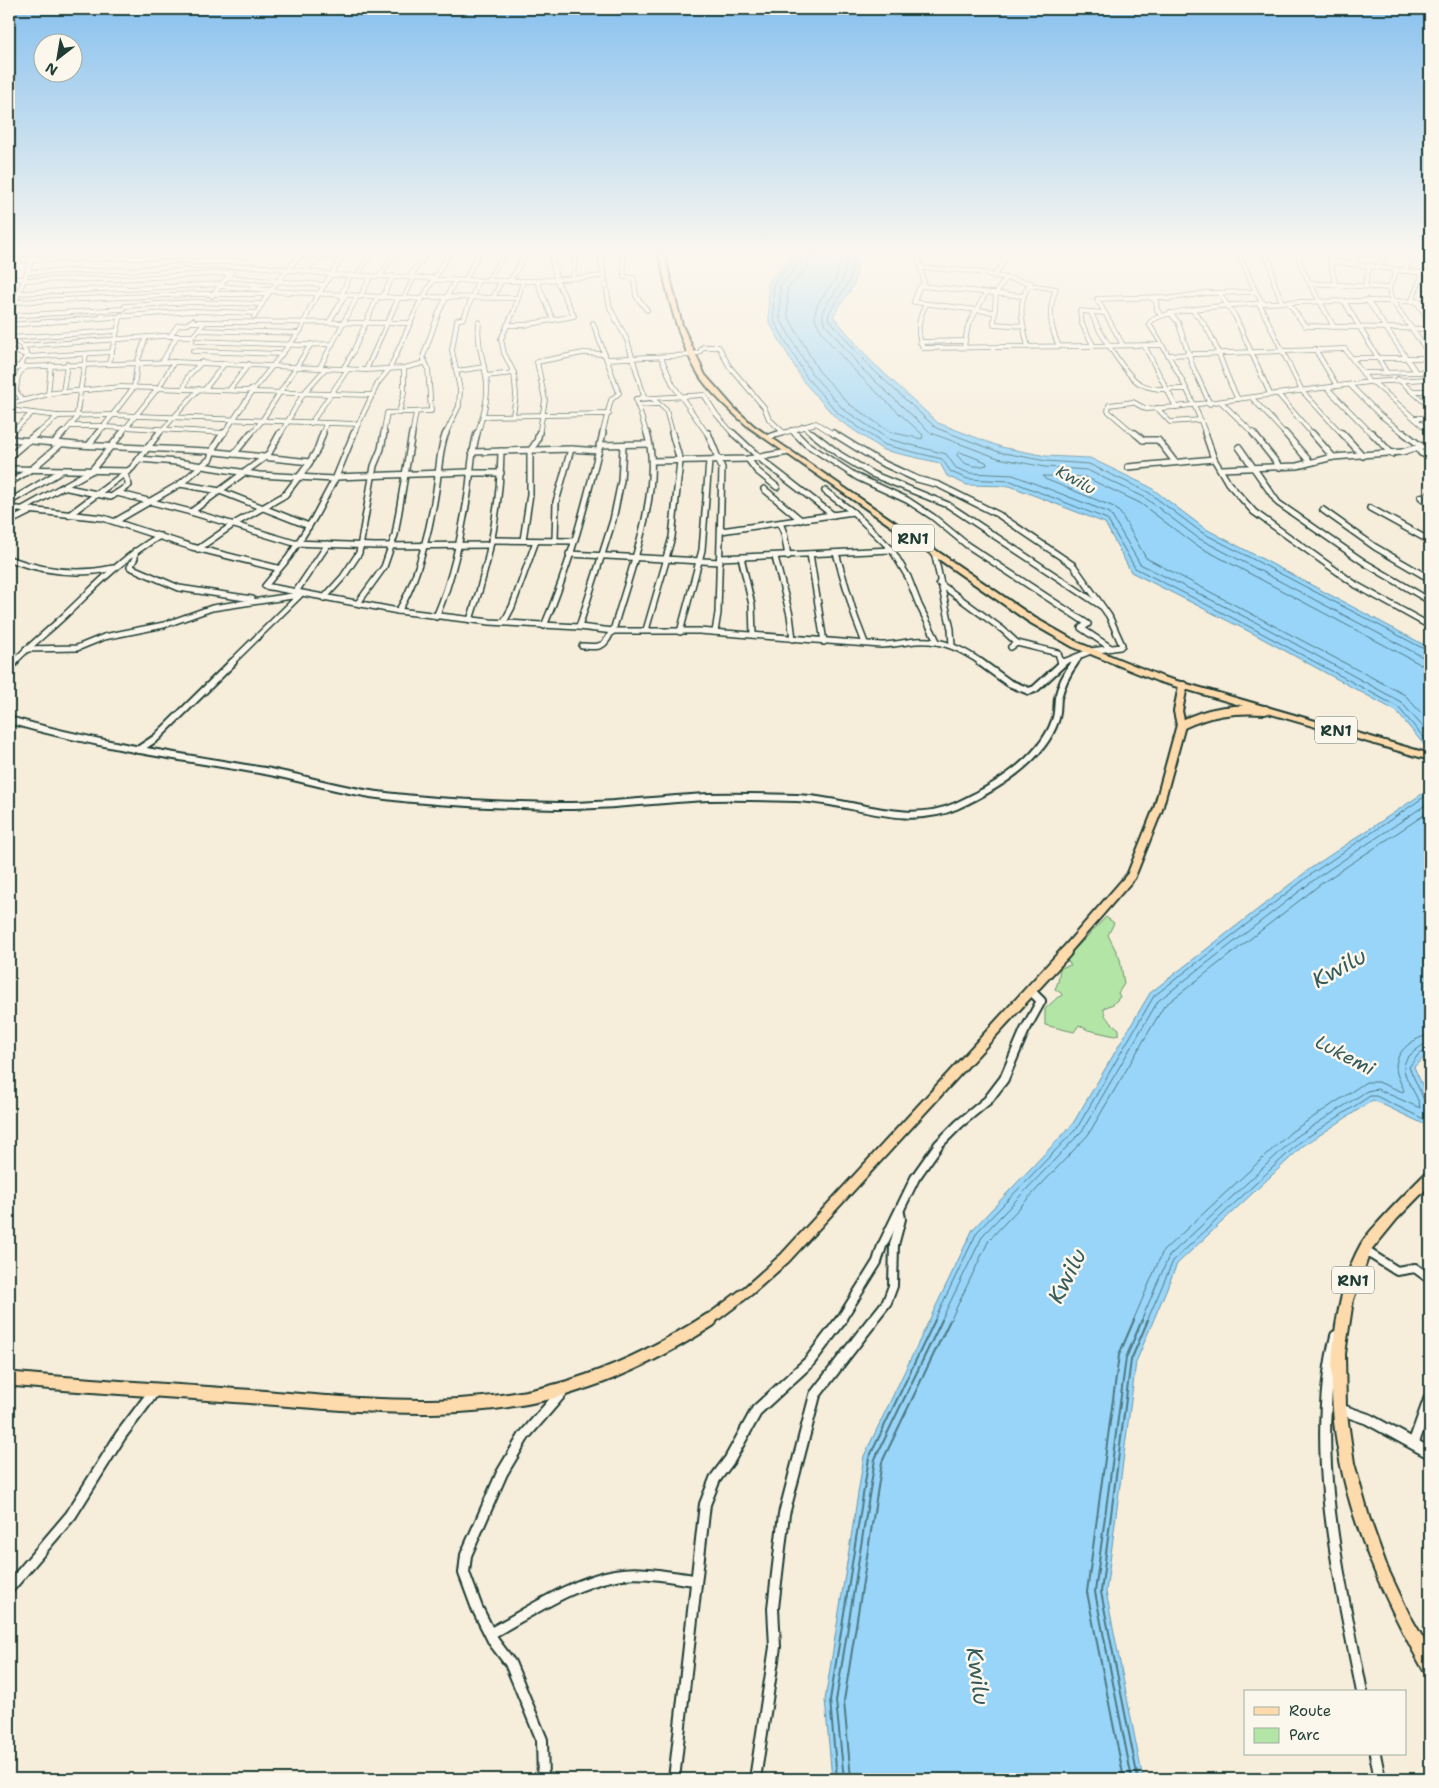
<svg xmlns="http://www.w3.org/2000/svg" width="1439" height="1788" font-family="'Shantell Sans',sans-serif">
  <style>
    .green { fill: #b3e5a6; stroke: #69916d }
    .water { fill: #98d5f9; stroke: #6898aa }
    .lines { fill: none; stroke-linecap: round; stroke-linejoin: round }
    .shore-far1 { stroke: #4f7a83; stroke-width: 1 }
    .shore { stroke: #4f7a83; stroke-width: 2 }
    .minor-far4-casing { stroke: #1f3d34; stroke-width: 5.5 }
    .minor-far3-casing { stroke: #1f3d34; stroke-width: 8 }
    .minor-far2-casing { stroke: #1f3d34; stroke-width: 10 }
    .minor-far1-casing { stroke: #1f3d34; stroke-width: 12 }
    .minor-casing { stroke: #1f3d34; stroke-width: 14 }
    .major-far2-casing { stroke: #1f3d34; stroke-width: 12 }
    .major-far1-casing { stroke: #1f3d34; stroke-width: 14 }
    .major-casing { stroke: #1f3d34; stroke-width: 17 }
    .highway-casing { stroke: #1f3d34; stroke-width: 4 }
    .minor-far4 { stroke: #fbf7ec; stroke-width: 4 }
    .minor-far3 { stroke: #fbf7ec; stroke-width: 5 }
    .minor-far2 { stroke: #fbf7ec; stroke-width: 6 }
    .minor-far1 { stroke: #fbf7ec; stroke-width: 8 }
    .minor { stroke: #fbf7ec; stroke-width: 10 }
    .major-far2 { stroke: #fedbac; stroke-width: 8 }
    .major-far1 { stroke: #fedbac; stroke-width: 10 }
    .major { stroke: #fedbac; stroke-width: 13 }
    .highway { fill: #fedbac; fill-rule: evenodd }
    .labels { text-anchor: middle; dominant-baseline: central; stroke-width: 5; stroke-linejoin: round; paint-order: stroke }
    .far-water-label { font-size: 16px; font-style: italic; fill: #375b5b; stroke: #fbf7ec }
    .shield { fill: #fbf7ec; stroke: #61756b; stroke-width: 1 }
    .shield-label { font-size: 16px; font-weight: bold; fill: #1f3d34 }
    .water-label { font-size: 19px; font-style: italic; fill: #375b5b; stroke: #fbf7ec }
    .near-water-label { font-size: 22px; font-style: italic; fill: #375b5b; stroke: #fbf7ec }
  </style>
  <rect width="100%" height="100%" fill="#f6eddb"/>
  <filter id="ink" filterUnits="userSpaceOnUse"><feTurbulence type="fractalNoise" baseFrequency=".02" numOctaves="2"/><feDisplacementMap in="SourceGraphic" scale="10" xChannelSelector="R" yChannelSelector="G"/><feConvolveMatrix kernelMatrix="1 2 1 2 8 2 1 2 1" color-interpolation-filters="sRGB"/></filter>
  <g filter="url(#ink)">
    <path class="green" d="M1106,917l8,6 -6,12 12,24 4,25 -6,9 2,4 -7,7 -9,4c-1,10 8,15 15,21v5l-4,2 -27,-6 -9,-5 -5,7 -29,-7v-16l13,-12 4,-1 -1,-3 -6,-4 3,-7 2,-14 11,-3 -4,-5 1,-4z"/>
    <g class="water">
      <path d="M794,254h65l-5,31 -21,31 37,44 68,63 63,24 45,9 44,2 60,29 54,41 226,120v104l-34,-41 -142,-77 -123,-62 -26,-49 -95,-37 -43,-1 -20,-9 -7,-13 -57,-13 -47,-32 -33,-37 -34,-59 -1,-40z"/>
      <path d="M1430,784v268l-16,15 16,35v25l-57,-27 -70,46 -126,118 -41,98 -30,230 37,187h-311l-7,-79 39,-244 109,-227 99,-104 78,-132 161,-125 114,-76z"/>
    </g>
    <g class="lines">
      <g class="shore-far1">
        <path d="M797,254l-1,5 -23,25 1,37 33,57 32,36 46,31 57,14 9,13 17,7 43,2 96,38 28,49 121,62 142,77 32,38"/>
        <path d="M804,254l-3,8 -21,24v33l32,55 31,35 45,30 58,15 10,14 13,5 44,2 97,38 30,51 119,60 142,78 29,33"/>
        <path d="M811,254l-3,13 -21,22 1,27 30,54 31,34 41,28 32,7 1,-4c-20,-19 -112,-98 -108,-122 2,-13 13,-22 20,-33 4,-8 5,-17 6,-26"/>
        <path d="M848,254l-5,26 -20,30v11l38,47 70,65 67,25 47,9 42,3 57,27 54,41 225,119 7,1"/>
        <path d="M855,254l-6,28 -20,31 -1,5 38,45 70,65 63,24 47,9 43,3 59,28 53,40 229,120"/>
        <path d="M960,452l26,10 1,3c-12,3 -23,1 -30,-10z"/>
        <path d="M1430,666l-10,-2 -226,-120 -54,-41 -55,-26 -42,-1 2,3 69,28 7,7 25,44 259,137 25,28"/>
        <path d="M1430,1048l-12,7 -9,12 15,33 6,2"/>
        <path d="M934,1321l43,-89 100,-104 77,-132 160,-124 116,-79"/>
        <path d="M941,1321l42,-86 99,-104 76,-130 160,-124 112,-75"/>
        <path d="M950,1321l39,-81 99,-105 76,-129 158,-123 108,-72"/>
        <path d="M1133,1321l30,-70 128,-119 75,-50h12l25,10 1,-2c-3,-7 -8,-15 -8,-23 0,-17 19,-30 34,-32"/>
        <path d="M1141,1321l28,-65 127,-119 71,-46 10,-2 43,19c-2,-18 -27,-37 -10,-53 7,-6 12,-10 20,-13"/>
        <path d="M1147,1321l26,-60 127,-119 70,-46h6l54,26"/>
      </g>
      <g class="shore">
        <path d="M837,1779l-7,-79 39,-242 66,-138"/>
        <path d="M844,1779l-8,-78 39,-242 67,-139"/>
        <path d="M851,1779l-7,-78 38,-239 68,-142"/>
        <path d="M1124,1779l-37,-187 32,-237 15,-35"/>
        <path d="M1132,1779l-37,-187 31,-234 16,-38"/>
        <path d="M1138,1779l-37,-187 30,-232 17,-40"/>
      </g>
      <g class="minor-far4-casing">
        <g id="minor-far4">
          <path d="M298,254l44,3"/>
          <path d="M600,254l10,54 17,32 17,56 -5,3"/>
          <path d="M623,254l1,23 10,1 2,18 11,14"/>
          <path d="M1238,254c11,17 13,34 25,49"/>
          <path d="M1264,254l6,8 4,20 8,20"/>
          <path d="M1298,254l4,15 32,58"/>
          <path d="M1329,254l6,30"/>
          <path d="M919,259l5,24 -6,7 -4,12 79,10"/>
          <path d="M9,260l236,-4"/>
          <path d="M1330,261l100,13"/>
          <path d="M1350,264l9,-10"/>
          <path d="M190,267l65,-1 75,8"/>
          <path d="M1377,267l10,-13"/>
          <path d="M921,268l51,3 59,12 -2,2"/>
          <path d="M1397,270l-8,18 2,11 39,56"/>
          <path d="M1403,271l13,-17"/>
          <path d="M27,272l103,-2 59,-5"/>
          <path d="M304,272l18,-18"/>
          <path d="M1423,273l-11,27 4,1 14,20"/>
          <path d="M330,275l103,3"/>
          <path d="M358,275l12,-21"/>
          <path d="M380,276l15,-22"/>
          <path d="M227,277l97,8"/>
          <path d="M410,277l16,-23"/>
          <path d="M993,277l9,-12 3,-9 -2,-2"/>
          <path d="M573,278l2,-24"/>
          <path d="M1006,278l-10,15 -2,31 29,2"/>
          <path d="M9,279h15"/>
          <path d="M24,280l94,-1 112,-6"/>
          <path d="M432,280l105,1 66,-5"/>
          <path d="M488,280l16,-26"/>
          <path d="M465,281l13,-27"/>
          <path d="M510,281l16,-27"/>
          <path d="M537,281l16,39"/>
          <path d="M1311,283l78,5"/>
          <path d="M1029,285l27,4c-8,19 -6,39 3,57"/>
          <path d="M220,286l49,4"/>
          <path d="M921,286l101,10"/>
          <path d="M1365,286l4,-19"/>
          <path d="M126,289l95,-5"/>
          <path d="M270,291l152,8"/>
          <path d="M20,293l106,-5"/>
          <path d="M1219,293l16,23 35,78"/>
          <path d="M212,296l20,-25"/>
          <path d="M341,296l9,-21"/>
          <path d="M360,297l11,-21"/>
          <path d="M424,297l94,1"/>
          <path d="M382,298l11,-22"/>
          <path d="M404,298l10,-21"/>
          <path d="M493,298l8,-17"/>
          <path d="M1151,298l5,3 1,9 4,5"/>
          <path d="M1367,300l49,72"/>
          <path d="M1344,301l43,72"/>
          <path d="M15,302l179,-8h73"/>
          <path d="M1288,302l17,24 125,3"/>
          <path d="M1259,303l43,88 41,44"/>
          <path d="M926,304c-8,15 -10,28 -3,44l239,-3"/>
          <path d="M125,306l67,-4 70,2"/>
          <path d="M1192,310c26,24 29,60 46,89"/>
          <path d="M1091,312c5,15 35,64 48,71 13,8 31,6 46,6"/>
          <path d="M1170,313l8,9 15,45 17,37"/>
          <path d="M10,316l113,-7"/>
          <path d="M254,317l16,-26 31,-37"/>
          <path d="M9,318l23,-59 5,-5"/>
          <path d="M190,322l221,1"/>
          <path d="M329,322l16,-26"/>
          <path d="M593,323l26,70 -8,7 -9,35"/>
          <path d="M9,325l183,-14 64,2"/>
          <path d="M507,325h18l49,-9 -18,-37 -5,-25"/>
          <path d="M199,330l98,3"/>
          <path d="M170,336l8,-11 10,-1 5,-4"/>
          <path d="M9,337l14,9 4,9 -8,12 -10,7"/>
          <path d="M10,338l106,-7"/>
          <path d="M197,341l103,4 32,-1"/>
          <path d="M920,342l43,-1"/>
          <path d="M1093,345l-11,-21 -2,-13 24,2"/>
          <path d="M1123,345l-26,-46 65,-2 4,2 40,-6 48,-1"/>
          <path d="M1144,345l32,62"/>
          <path d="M23,346l139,-10h31l12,-14"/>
          <path d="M964,347l4,-21 18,-33"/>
          <path d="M1028,347c-5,-22 -12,-42 1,-62"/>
          <path d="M1315,349l22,37"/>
          <path d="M9,350l18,5"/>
          <path d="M193,351l88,3"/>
          <path d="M691,354l8,-1 4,-6h16l10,19 35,41 5,12 14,13"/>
          <path d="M1169,355l176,-6 24,33 5,1 56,49"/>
          <path d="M27,357l85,-5"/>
          <path d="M661,357l12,28 35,50"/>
          <path d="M1352,358h78"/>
          <path d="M607,359l85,-4"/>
          <path d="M162,362l15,-26"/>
          <path d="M109,363l12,-48"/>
          <path d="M9,365l10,2 155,-5 192,8 38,-2 20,-5"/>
          <path d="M320,367l37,-70"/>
          <path d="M343,369l10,-17 24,-54"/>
          <path d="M366,370l32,-71"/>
          <path d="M457,371l27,-4"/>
          <path d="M1363,373l67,-1"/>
          <path d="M486,376l28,-3"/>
          <path d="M1398,379l32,28"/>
          <path d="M1350,385l30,30 26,20"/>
          <path d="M184,388l4,-12 14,-14"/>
          <path d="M1327,388l46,47"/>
          <path d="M205,389l20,-26"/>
          <path d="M230,389l19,-25"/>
          <path d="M1411,391h19"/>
          <path d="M63,392l4,-28"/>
          <path d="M253,392l119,3"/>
          <path d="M48,394l3,-29"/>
          <path d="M1278,394l35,41"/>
          <path d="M1252,398l34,37"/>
          <path d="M636,399l68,-4 12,19 18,21"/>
          <path d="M636,399l11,36"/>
          <path d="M653,399l13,11 7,25"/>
          <path d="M22,400l-6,-9 2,-15 7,-10"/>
          <path d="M1221,402l34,33"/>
          <path d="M9,404l44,-11 68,-6 125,4 8,-2"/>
          <path d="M637,405l21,-1"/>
          <path d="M1157,408l13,14 31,-2"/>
          <path d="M9,410l49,6 54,-1 246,9"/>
          <path d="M399,413l5,-20v-25"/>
          <path d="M513,415l3,-20 -2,-22 -10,-20 -3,-14 13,-28 9,-30"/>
          <path d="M484,416l125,-2"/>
          <path d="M1415,418h15"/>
          <path d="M311,423l37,-54"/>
          <path d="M70,426h34"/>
          <path d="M803,426l11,9"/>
          <path d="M103,427l21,1"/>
          <path d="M125,427l100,6"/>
          <path d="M791,430l5,5"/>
          <path d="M9,435l23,-22"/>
          <path d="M36,435l22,-19"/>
          <path d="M62,435l14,-16 10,-65"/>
          <path d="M97,435l37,-48 3,-24 9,-26"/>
          <path d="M120,435l39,-48 15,-25"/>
          <path d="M158,435l41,-46"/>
          <path d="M223,435l31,-46 47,-59 10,-24 33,-52"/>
          <path d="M250,435l11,-13 50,-78"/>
          <path d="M280,435l23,-41 23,-26"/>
          <path d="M322,435l4,-12"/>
          <path d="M353,435l25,-52 12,-15 29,-64 30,-50"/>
          <path d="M383,435l4,-22 44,-2 -3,-43 -5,-11 16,-45 16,-31"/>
          <path d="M412,435l4,-23"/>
          <path d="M445,435l14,-29 1,-16 -8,-40 5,-30 7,-2 14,-37"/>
          <path d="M477,435c5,-17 11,-33 10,-51 -2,-21 -11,-40 -8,-62"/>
          <path d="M539,435l6,-35 -8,-38 46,-9 22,1"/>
          <path d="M777,435l39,-12 19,12"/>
          <path d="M1136,435l-28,-24 1,-6 24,-3 13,7 30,-2 193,-25 61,-3"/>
          <path d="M1206,435c-13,-38 -35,-77 -57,-111 13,-26 244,-24 281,-22"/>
        </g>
      </g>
      <g class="minor-far3-casing">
        <g id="minor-far3">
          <path d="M354,433l-18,44 -22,41 -25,39 -24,29 133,25 92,11 89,5 34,4h86l182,14c12,0 23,-3 35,-4 25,-2 46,8 66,22"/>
          <path d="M708,433l14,35 -4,145 -3,19"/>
          <path d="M733,433l30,28 70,54"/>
          <path d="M795,433l11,11 51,33 50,23 26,17 34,28 121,79 -7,4 30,20"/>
          <path d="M812,433l28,22 32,19 76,31 153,101"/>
          <path d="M833,433l47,29 37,17 22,6 60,30 74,50 36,51 13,29 -2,2 -29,4 -30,12"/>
          <path d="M1135,433l8,7h15l17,22"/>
          <path d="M1205,433l9,26 14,24 26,29 102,73 74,41"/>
          <path d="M1253,433l27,34"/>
          <path d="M1285,433l25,29"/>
          <path d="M1312,433l21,24"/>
          <path d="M1342,433l21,23"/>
          <path d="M1372,433l20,21"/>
          <path d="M1404,433l18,14"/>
          <path d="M9,435l2,-2"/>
          <path d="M769,437l12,-4"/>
          <path d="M9,439l68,6 130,6 103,11"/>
          <path d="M53,444l10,-11"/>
          <path d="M89,445l9,-12"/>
          <path d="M599,445l50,-1"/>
          <path d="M1239,447l39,56 87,60 65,38"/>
          <path d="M1418,449l3,4 9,4"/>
          <path d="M472,452l99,-3 28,2"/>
          <path d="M234,454l17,-21"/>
          <path d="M9,457l28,-24"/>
          <path d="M139,459l38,3 82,13 75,4"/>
          <path d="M748,459l9,12 20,16"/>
          <path d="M652,461l96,-2 41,-7"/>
          <path d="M1128,467l86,-8"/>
          <path d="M9,469l120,2"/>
          <path d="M1221,469l76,-3 36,-9 69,-5 28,-8"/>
          <path d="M469,473h32"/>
          <path d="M336,477l133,-5"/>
          <path d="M9,483l24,-15 28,-24"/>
          <path d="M180,484l40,7 89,35"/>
          <path d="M63,487l48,10 18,-12 -4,-11"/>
          <path d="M764,489l37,31"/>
          <path d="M825,491l28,21 39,38 16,27 11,28 18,36"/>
          <path d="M117,493l74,19 103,31 81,3 115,-1"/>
          <path d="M1430,495l-9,2 9,7"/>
          <path d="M9,502l51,-30"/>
          <path d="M9,508l94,10 89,29 85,21"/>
          <path d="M1370,508l60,33"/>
          <path d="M23,509l68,-38 31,-38"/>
          <path d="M1323,510l52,37 55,32"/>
          <path d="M191,512l77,-57 12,-22"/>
          <path d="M69,515l63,-47 27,-35"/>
          <path d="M116,521l64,-37 30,-25 4,-12 9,-14"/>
          <path d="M9,522l24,-12"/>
          <path d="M780,523l4,10 4,23"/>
          <path d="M721,531l132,-19"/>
          <path d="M491,540l82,1"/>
          <path d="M523,540l7,-46v-43l7,-10 2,-8"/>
          <path d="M555,540l1,-38 15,-53"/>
          <path d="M198,549l36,-25 51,-29 23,-30 9,-15 6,-17"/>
          <path d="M135,551v7l-5,9 49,21 73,11"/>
          <path d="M934,552l17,77 1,17"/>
          <path d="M836,553l19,64 10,26"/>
          <path d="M569,554l151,8"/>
          <path d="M810,554l14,88"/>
          <path d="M741,557l11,48 1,30"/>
          <path d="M775,557l15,58 3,24"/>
          <path d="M666,558l6,-21 8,-76 -8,-28"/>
          <path d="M720,558l172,-8"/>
          <path d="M9,559c35,13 68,17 104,9"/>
          <path d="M939,583l64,47 14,13"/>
          <path d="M295,593l33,-49"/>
          <path d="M324,598l19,-21 16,-24 15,-87 7,-17 3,-16"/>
          <path d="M358,603l26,-36 11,-32 17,-102"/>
          <path d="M398,611c19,-27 33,-87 38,-121 3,-16 3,-42 10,-57"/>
          <path d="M436,617c17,-39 25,-81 32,-123 3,-21 3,-40 9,-61"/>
          <path d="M470,620c19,-55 30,-110 31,-169"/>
          <path d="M504,622l8,-15 24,-66"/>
          <path d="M544,626c27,-62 43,-128 59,-193"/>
          <path d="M579,627l34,-107 8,-39 2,-35"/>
          <path d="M646,630l21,-72"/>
          <path d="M680,632l22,-82 7,-89"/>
          <path d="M582,646c8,0 19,3 24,-5 4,-4 2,-6 7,-10 15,-54 51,-143 34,-198"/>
          <path d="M1011,647l6,-4 41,10 3,10"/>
          <path d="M26,649l51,-1 27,-11 60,-12 48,-17 87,-13"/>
          <path d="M13,663c15,-16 33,-30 49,-45 31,-29 60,-61 98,-82"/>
          <path d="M231,663l69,-68"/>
          <path d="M1074,663l4,-4"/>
        </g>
      </g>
      <g class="minor-far2-casing">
        <g id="minor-far2">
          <path d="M980,662l29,21 20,8 6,-2 29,-27"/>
          <path d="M9,668l6,-6"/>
          <path d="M9,720c84,24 170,37 256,51 38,7 75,19 113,24 59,8 121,10 180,11 50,1 101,-7 151,-9 28,-1 58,0 87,1 52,1 108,31 160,8 37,-17 85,-45 99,-85 3,-7 2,-15 3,-23 3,-13 9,-25 17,-36"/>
          <path d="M138,750l18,-12 77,-76"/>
        </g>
      </g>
      <g class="minor-far1-casing">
        <g id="minor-far1">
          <path d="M1364,1250l33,21 18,-3 15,11"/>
          <path d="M840,1321l37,-59 5,-16 33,-68 24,-34 20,-20 29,-24 16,-21 20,-47 17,-31 -11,-11"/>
          <path d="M872,1321l15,-19 6,-16 1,-41 7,-26 -1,-6"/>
        </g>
      </g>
      <g class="minor-casing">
        <g id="minor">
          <path d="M1336,1336c-28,114 4,243 26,356"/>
          <path d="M1339,1409l29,10 62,34"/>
          <path d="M1414,1442l16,-45"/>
          <path d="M9,1588l62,-73 50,-80 34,-45"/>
          <path d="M491,1633c39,-21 80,-50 124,-58 26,-5 54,2 80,5"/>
          <path d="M1375,1754l5,25"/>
          <path d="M543,1779l-1,-39 -32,-77 -16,-21 -17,-34 -13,-35 2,-18 36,-82 22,-37 39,-45"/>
          <path d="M674,1779l31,-275 10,-25 15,-20 27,-49 52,-48 32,-42"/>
          <path d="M755,1779l20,-132 -2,-39 11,-94 31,-119 58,-75"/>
        </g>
      </g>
      <g class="major-far2-casing">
        <g id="major-far2">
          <path d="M1181,725c28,-14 53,-17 84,-15"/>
          <path d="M1064,953l67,-77 27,-67 23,-84 -3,-14 5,-25"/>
        </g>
      </g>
      <g class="major-far1-casing">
        <path id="major-far1" d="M708,1321l41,-31 36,-32 281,-306"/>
      </g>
      <g class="major-casing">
        <path id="major" d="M9,1379c78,7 156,11 234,17 114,8 235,25 345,-15 44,-15 83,-36 122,-61"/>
      </g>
      <g class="highway-casing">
        <g id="highway">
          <path d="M659,254h5l18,71 23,50 29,33 20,18 281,192 44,25 84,34 267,77v6l-273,-79 -84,-34 -44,-25 -279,-194c-15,-13 -41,-36 -51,-53 -22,-36 -31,-80 -40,-121z"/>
          <path d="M1430,1172v13l-33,34 -27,33 -17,48 -8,54 1,54 8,55 15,54 18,50 22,47 21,36v23l-6,-2c-59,-105 -107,-223 -88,-346 4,-25 11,-56 24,-79 4,-8 10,-14 16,-21 16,-18 33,-35 50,-52z"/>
        </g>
      </g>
      <use href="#minor-far4" class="minor-far4"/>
      <use href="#minor-far3" class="minor-far3"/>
      <use href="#minor-far2" class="minor-far2"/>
      <use href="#minor-far1" class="minor-far1"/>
      <use href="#minor" class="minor"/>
      <use href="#major-far2" class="major-far2"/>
      <use href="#major-far1" class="major-far1"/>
      <use href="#major" class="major"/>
      <use href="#highway" class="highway"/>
    </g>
  </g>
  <linearGradient id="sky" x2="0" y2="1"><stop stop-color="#88c1ef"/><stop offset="0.5" stop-color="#fbf7ef"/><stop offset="1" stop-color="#fbf7ef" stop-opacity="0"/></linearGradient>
  <rect width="1439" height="504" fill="url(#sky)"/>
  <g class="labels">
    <g class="far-water-label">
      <text transform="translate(1076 480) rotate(29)">Kwilu</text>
    </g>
    <g class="shield">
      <rect x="892" y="524.5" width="42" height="27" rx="4"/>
      <rect x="1315" y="716.5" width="42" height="27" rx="4"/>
      <rect x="1332" y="1266.5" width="42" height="27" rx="4"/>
    </g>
    <g class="shield-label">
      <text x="913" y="538">RN1</text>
      <text x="1336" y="730">RN1</text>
      <text x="1353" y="1280">RN1</text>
    </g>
    <g class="water-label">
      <text transform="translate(1345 1055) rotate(28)">Lukemi</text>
    </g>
    <g class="near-water-label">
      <text transform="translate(1339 968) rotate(-29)">Kwilu</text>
      <text transform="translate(1067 1276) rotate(-63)">Kwilu</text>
      <text transform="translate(978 1676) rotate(82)">Kwilu</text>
    </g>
  </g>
  <rect width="1439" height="1788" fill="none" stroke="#fbf7ec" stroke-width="30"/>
  <rect x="15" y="15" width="1409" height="1758" fill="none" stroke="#1f3d34" stroke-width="2" filter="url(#ink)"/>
  <rect x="1244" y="1690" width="162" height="65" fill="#fbf7ec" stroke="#a3ada2"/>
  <rect x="1254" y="1707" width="25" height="8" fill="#fedbac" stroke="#a3ada2"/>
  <text x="1289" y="1716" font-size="15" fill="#1f3d34">Route</text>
  <rect x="1254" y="1728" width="25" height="15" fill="#b3e5a6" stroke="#a3ada2"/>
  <text x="1289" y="1740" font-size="15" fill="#1f3d34">Parc</text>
  <g transform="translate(58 58) rotate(211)"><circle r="24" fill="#fbf7ec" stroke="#a3ada2"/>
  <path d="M0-4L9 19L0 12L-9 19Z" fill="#1f3d34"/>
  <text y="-8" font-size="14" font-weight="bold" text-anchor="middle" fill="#1f3d34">N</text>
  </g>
</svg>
